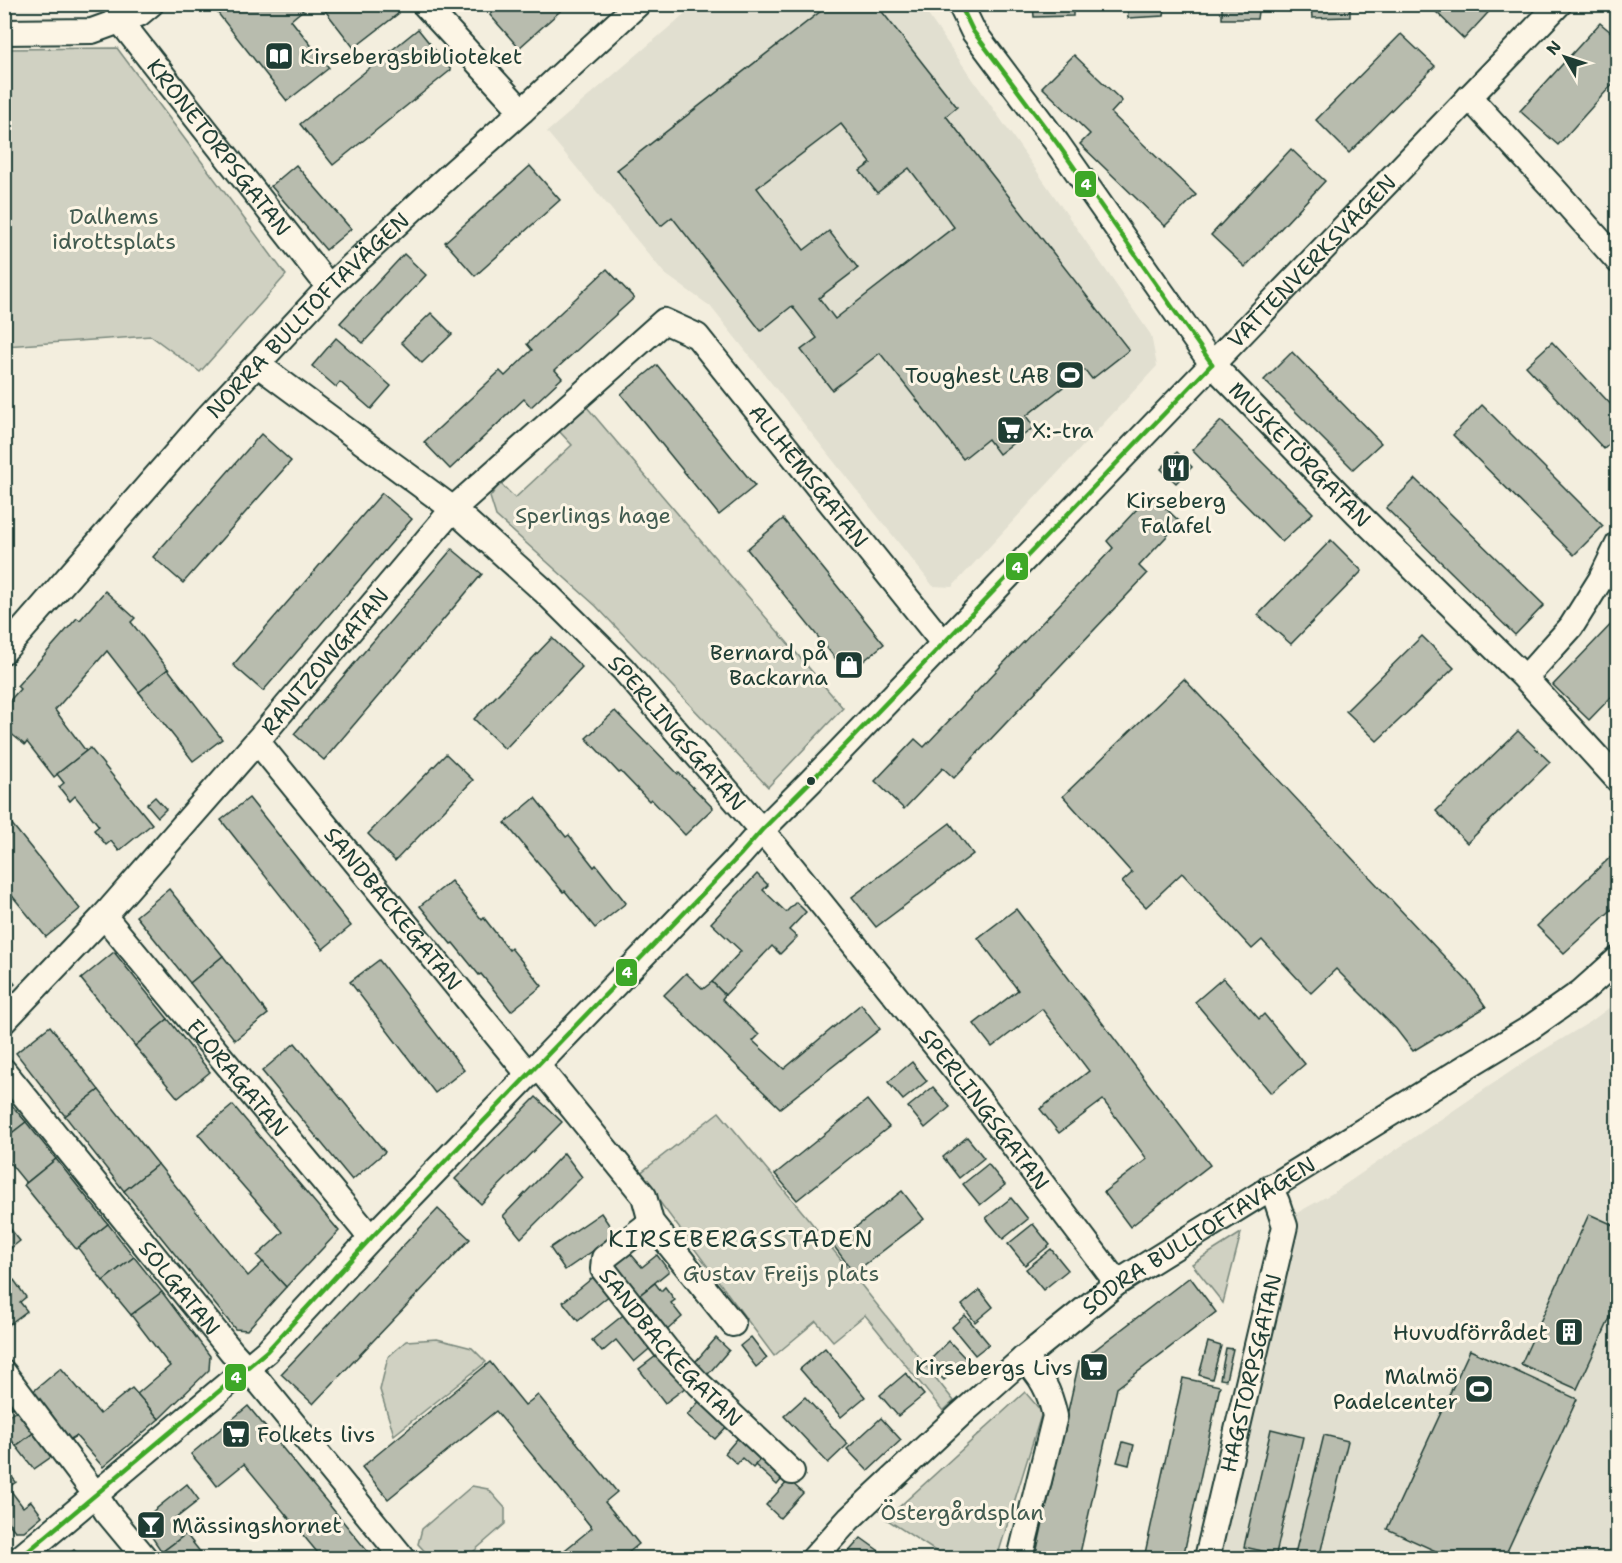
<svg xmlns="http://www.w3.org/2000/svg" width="1622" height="1563" font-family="'Shantell Sans',sans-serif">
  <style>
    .built { fill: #e1dfd0 }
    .green { fill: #d0d1c2; stroke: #78877b; stroke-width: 1.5 }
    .building { fill: #b8bcae; stroke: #1f3d34; stroke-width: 1.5; fill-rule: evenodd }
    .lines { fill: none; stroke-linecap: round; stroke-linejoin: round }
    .minor-casing { stroke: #1f3d34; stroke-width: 28 }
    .minor { stroke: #fcf5e5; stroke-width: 24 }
    .bus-1-casing { stroke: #fcf5e5; stroke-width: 9 }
    .bus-1 { stroke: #3ea827; stroke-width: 4.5 }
    .bus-dot { fill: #1f3d34; stroke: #fcf5e5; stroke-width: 2 }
    .labels { text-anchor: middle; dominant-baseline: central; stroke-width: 6; stroke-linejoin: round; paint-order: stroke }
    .poi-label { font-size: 22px; fill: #1f3d34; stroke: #fcf5e5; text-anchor: end }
    .street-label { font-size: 22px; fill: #1f3d34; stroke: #fcf5e5 }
    .park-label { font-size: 22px; fill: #425b50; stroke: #fcf5e5 }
    .neighbourhood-label { font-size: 24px; letter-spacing: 1.5px; fill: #1f3d34; stroke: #fcf5e5 }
    .line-badge { stroke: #fcf5e5; stroke-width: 2 }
    .badge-label { font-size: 16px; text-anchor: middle; font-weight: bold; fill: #fff }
  </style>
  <rect width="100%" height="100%" fill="#f3eede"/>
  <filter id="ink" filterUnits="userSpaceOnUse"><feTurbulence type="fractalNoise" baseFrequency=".0167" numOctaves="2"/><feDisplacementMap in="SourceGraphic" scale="12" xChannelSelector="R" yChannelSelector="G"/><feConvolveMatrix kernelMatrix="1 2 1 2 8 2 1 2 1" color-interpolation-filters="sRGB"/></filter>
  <g filter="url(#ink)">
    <g class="built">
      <path d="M695,5h226l230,330 6,31 -205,221 -19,-1 -223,-280 -45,-32 -118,-142z"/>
      <path d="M1617,1002v556h-420l80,-334 54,-30 201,-137 58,-35z"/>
    </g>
    <g class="green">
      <path d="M117,48l169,227 -86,97 -49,-36 -146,10v-297z"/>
      <path d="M586,406l257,302 -75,79 -172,-181 -100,-90 -6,-19 10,-14 15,15 57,-53 -14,-15z"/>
      <path d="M719,1112l91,109 144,180 -11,10 -78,-96 -32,26 -17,-20 -42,35 -135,-182z"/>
      <path d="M1241,1233l-18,70 -31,-39z"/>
      <path d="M437,1339l35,9 14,14 -92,73 -14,-45 8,-33 18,-16z"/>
      <path d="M1025,1392l17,20 -45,146h-51l-60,-39z"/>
      <path d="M472,1486l16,3 17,19v16l-39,34h-35l-13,-14 4,-15z"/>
    </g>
    <g class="building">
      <path d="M217,4h93l-19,16 38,48 -42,33 -74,-94z"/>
      <path d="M320,4h73l6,9 -45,35z"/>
      <path d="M503,4h65l-49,44 -29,-33z"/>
      <path d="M830,4h46l81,103 -11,9 183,234 -37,29 -7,-9 -59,46 8,11 -35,27 -11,-15 -25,20 -83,-106 -48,37 -31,-40 16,-12 -25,-32 -31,25 -89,-114 -11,9 -44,-56zM841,124l30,39 -11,8 17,22 32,-25 45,59 -119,92 -16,-21 39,-30 -29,-37 -25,19 -47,-62z"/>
      <path d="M1033,4h40v12l-39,1z"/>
      <path d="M1127,4h38l-1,12 -36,2z"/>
      <path d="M1222,4h37l-2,15h-35z"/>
      <path d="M1311,4h39v13l-38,1z"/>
      <path d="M1431,4h65l-32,35 -34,-33z"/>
      <path d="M1600,23l18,15v40l-60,67 -38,-34z"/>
      <path d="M418,29l33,41 -118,95 -33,-41z"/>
      <path d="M1401,34l34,32 -86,87 -33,-33z"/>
      <path d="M1074,55l48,46 -11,12 85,82 -31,31 -85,-82 10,-10 -48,-47z"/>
      <path d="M1291,149l34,32 -80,86 -34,-32z"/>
      <path d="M296,165l55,64 -25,21 -55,-64z"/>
      <path d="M530,166l30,34 -85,76 -30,-34z"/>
      <path d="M404,254l22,21 -63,68 -23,-20z"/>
      <path d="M607,269l27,29 -79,72 7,8 -31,29 -7,-8 -74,70 -26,-27 76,-71 5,5 27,-26 -5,-6z"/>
      <path d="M431,313l21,21 -30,29 -21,-21z"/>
      <path d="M336,338l55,48 -20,23 -31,-27 -4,5 -24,-21z"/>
      <path d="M1552,342l66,70v24l-14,13 -78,-83z"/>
      <path d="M1292,352l89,91 -28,26 -89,-89z"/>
      <path d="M657,365l98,121 -36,29 -98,-121z"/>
      <path d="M1482,405l121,121 -29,29 -121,-120z"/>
      <path d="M1221,421l92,92 -31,29 -90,-92z"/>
      <path d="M261,434l30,27 -108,122 -30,-26z"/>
      <path d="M1177,452l15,15 -16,16 -15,-14z"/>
      <path d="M1415,479l129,126 -29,30 -129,-127z"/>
      <path d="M382,493l30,26 -149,172 -30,-26z"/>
      <path d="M1151,494l29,28 -41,44 8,8 -193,204 -11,-10 -39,41 -29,-28 40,-42 9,8 189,-199 -6,-7z"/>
      <path d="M783,519l101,125 -36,30 -101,-125z"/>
      <path d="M1331,540l31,31 -71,73 -33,-29z"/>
      <path d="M452,549l30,25 -158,186 -30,-26z"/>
      <path d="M105,591l30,27 -4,4 37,47 -29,23 -32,-41 -52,59 31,41 -32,26 -27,-35 -2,3 -21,-17v-21l16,-18 -3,-3 60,-68 3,2z"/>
      <path d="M1618,617v73l-29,30 -36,-35z"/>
      <path d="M1422,636l32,32 -77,73 -31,-30z"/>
      <path d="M552,638l30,29 -77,82 -31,-30z"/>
      <path d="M168,669l54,70 -29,22 -54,-69z"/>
      <path d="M1184,679l285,304 17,24 -73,44 -17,-22 -60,-60 -25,24 -49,-53 -10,9 -70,-76 -36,34 -24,-25 10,-9 -69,-77z"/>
      <path d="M615,711l33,34 1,-1 29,30 1,-1 34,35 -28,27 -34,-36 -2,2 -28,-29 -2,1 -33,-35z"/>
      <path d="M1518,731l32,31 -83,81 -31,-32z"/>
      <path d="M90,748l62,76 -33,27 -8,-10 -5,4 -12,-15 5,-4 -24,-30 -5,5 -11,-14 5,-4 -7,-9z"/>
      <path d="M446,754l27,26 -78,81 -27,-27z"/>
      <path d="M155,797l11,12 -8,8 -11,-13z"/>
      <path d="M249,798l102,128 -28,23 -102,-129z"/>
      <path d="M535,798l31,39 3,-2 25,32 2,-2 30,38 -31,25 -30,-37 -2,1 -58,-69z"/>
      <path d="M11,823l69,86 -34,28 -42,-51v-58z"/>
      <path d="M950,823l23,31 -97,73 -24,-30z"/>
      <path d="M1618,850v54l-54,49 -27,-27z"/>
      <path d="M757,874l11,11 -5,5 23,22 10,-10 10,10 -17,18 8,7 -17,17 -8,-8 -47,49 -13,-13 29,-31 -30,-28z"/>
      <path d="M451,881l31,39 2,-2 25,32 2,-2 31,38 -31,25 -30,-37 -2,1 -26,-32 -2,1 -31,-38z"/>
      <path d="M169,889l54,67 -33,27 -54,-67z"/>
      <path d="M1016,909l194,256 -80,62 -26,-35 43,-33 -44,-59 -44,33 -19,-24 49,-38 -47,-62 -50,38 -18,-23 44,-34 -40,-52z"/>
      <path d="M114,952l54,67 -33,27 -54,-67z"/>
      <path d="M223,956l45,58 -33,26 -45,-57z"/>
      <path d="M379,960l85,110 -29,23 -85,-111z"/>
      <path d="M4,971l11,13 -11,8z"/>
      <path d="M686,973l17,16 9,-7 13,13 -3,4 37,36 -6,6 31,28 77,-65 19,25 -100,79 -116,-113z"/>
      <path d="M1223,978l36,41 5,-5 41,50 -34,29 -76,-91z"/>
      <path d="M168,1019l42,53 -32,26 -43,-52z"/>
      <path d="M50,1026l49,64 -34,26 -49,-63z"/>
      <path d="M295,1043l90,109 -33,28 -90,-109z"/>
      <path d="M912,1062l15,19 -24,19 -15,-18z"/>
      <path d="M933,1087l17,20 -25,21 -17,-21z"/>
      <path d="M99,1090l59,74 -34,27 -59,-75z"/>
      <path d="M4,1096l22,26 -22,17z"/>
      <path d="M536,1097l26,25 -81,82 -26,-25z"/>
      <path d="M867,1100l22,27 -92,73 -22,-26z"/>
      <path d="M233,1105l106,126 -53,56 -29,-31 26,-24 -85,-98z"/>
      <path d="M26,1122l30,37 -30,24 -22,-27v-17z"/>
      <path d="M967,1137l17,21 -25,20 -16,-21z"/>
      <path d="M564,1153l18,24 -61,61 -18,-22z"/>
      <path d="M56,1159l52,65 -32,25 -52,-64z"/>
      <path d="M158,1164l90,112 15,-14 23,25 -39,43 -12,-1 -111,-138z"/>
      <path d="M988,1164l17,21 -25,20 -17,-21z"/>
      <path d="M902,1191l22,28 -70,54 -21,-28z"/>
      <path d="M1011,1198l17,21 -25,20 -17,-21z"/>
      <path d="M438,1209l32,30 -157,165 -32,-30z"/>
      <path d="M601,1213l15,22 -51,35 -15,-22z"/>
      <path d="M1589,1214l29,13v74l-41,88 -56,-25z"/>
      <path d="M4,1221l16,20 -14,11 -2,-3z"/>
      <path d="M108,1224l26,33 -31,24 -25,-33z"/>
      <path d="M1033,1224l17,21 -25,20 -17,-21z"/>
      <path d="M1051,1249l17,21 -25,20 -17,-21z"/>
      <path d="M630,1253l12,14 15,-12 12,16 -32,26 -24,-31z"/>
      <path d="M134,1257l28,35 -31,23 -28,-34z"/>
      <path d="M596,1275l15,19 -33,27 -15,-19z"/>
      <path d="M1190,1277l26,35 -99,76 -38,170h-44l44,-196z"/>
      <path d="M14,1280l12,17 -6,5 7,9 -23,17v-46l3,4z"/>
      <path d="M655,1283l6,8 4,-4 10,13 -4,3 11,14 -17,15 -28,-35z"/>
      <path d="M980,1290l13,17 -18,15 -13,-17z"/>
      <path d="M162,1292l48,64 -1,14 -50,49 -22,-25 33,-28 -39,-51z"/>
      <path d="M627,1312l27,33 -20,17 -18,-22 -14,12 -10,-12z"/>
      <path d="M965,1315l24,29 -14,11 -23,-28z"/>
      <path d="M751,1337l16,21 -11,9 -16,-21z"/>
      <path d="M716,1338l13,12 -26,30 -13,-12z"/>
      <path d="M949,1341l17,18 -22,21 -17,-17z"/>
      <path d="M1208,1342l13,4 -9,33 -13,-4z"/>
      <path d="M825,1348l40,49 -24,20 -41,-48z"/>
      <path d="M1226,1348l7,1 -7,31 -6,-1z"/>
      <path d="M1470,1350l107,49 -73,159h-53l-64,-29z"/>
      <path d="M660,1353l26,34 -21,16 -26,-34z"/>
      <path d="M490,1362l35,43 13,-10 79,97 -12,10 34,42 -17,14h-67l37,-30 -96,-117 -108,88 -26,-32z"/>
      <path d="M61,1368l39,46 32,-26 27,31 -56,48 -27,-31 -7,4 -39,-46z"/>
      <path d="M906,1373l18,22 -26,21 -18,-21z"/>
      <path d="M1183,1378l37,8 -37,172h-39z"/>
      <path d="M4,1390l11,15 -11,8z"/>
      <path d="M704,1396l28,25 -17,18 -28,-24z"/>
      <path d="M805,1397l43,47 -20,19 -44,-47z"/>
      <path d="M248,1406l60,73 65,79h-51l-78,-94 -27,22 -6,-8 -20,-24z"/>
      <path d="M19,1408l17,23 -20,15 -12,-16v-11z"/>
      <path d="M881,1418l20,22 -33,31 -21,-22z"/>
      <path d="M1271,1429l32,8 -27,117 -32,-7z"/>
      <path d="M36,1431l18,24 -20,14 -18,-23z"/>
      <path d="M742,1433l23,21 -12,14 -11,-10 -5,6 -12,-11z"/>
      <path d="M1324,1435l24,6 -29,117h-25z"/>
      <path d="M1123,1442l11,3 -5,20 -12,-3z"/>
      <path d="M765,1454l22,19 -10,12 -22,-20z"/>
      <path d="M4,1467l12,15 -12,8z"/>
      <path d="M789,1480l14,13 -23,25 -14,-13z"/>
      <path d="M187,1484l12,16 -24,19 11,15 -24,18 -21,-31z"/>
      <path d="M8,1487l15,20 8,-6 11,15 -18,15h-9l-11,-14v-27z"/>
      <path d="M186,1534l19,24h-38l-5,-6z"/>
      <path d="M861,1538l28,20h-46z"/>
      <path d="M74,1550l8,8h-18z"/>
    </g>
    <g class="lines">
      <g class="minor-casing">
        <g id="minor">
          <path id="s1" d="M115,4l6,18 208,265"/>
          <path d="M424,4l98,107"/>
          <path id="s2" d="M960,4l13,27 84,112 155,221 145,149 168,165 93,102"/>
          <path d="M4,32l88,-1 47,-17 12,-10"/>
          <path d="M1469,97l84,91 65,73"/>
          <path id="s3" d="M257,364l196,145 91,82 79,78 156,182 197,245 141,187"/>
          <path id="s4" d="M4,651l202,-232 123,-132 112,-104 81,-72 116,-107"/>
          <path d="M1525,678l46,-51 30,-48 17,-35"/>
          <path id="s5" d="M257,741l272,334"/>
          <path id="s6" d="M104,916l267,322"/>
          <path id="s7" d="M4,1021l100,-105 153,-175 196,-232 211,-188 33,15 247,308"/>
          <path d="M538,1066l106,130 7,26 82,102"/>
          <path id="s8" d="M4,1071l228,281 29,32 142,174"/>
          <path id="s9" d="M651,1222l-47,36 -1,11 63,80 33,35 93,88"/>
          <path d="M4,1373l92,122 10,16 39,47"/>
          <path id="s10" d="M20,1558l247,-207 104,-113 369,-383 22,-25 49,-49 748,-777"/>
          <path id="s11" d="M814,1558l35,-39 111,-104 64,-57 93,-75 352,-218 58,-35 54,-38 37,-33"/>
          <path d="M1020,1558l35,-142c-6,-27 -13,-38 -31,-58"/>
          <path id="s12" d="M1207,1558l78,-332 -8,-24 -7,-15"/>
        </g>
      </g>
      <use href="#minor" class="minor"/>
      <g class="bus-1-casing">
        <g id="bus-1">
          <path d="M960,4l13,27 84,112 155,221"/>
          <path d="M20,1558l247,-207 104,-113 369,-383 22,-25 49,-49 401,-417"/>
        </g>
      </g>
      <use href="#bus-1" class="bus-1"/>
    </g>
  </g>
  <defs>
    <g id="library-square" transform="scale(1.5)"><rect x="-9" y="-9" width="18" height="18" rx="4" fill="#1f3d34" stroke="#fcf5e5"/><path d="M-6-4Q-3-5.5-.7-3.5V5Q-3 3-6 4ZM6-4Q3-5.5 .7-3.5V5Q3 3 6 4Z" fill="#fff"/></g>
    <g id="stadium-square" transform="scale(1.5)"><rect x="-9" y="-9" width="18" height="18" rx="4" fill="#1f3d34" stroke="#fcf5e5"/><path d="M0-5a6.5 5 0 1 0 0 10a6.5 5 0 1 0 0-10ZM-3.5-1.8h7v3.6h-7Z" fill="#fff"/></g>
    <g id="supermarket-square" transform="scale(1.5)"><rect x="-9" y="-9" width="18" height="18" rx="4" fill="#1f3d34" stroke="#fcf5e5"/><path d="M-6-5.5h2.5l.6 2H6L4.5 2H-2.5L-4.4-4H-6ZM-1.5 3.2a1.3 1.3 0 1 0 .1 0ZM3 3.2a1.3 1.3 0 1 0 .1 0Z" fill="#fff"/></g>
    <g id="restaurant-square" transform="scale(1.5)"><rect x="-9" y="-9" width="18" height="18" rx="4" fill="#1f3d34" stroke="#fcf5e5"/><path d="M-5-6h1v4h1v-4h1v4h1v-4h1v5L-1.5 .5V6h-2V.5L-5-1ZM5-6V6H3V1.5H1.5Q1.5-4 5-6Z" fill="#fff"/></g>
    <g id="shop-square" transform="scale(1.5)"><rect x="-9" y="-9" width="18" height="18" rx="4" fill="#1f3d34" stroke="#fcf5e5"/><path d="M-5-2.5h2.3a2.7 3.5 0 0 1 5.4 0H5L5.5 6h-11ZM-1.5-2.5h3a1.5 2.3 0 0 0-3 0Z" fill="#fff"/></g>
    <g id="building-square" transform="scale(1.5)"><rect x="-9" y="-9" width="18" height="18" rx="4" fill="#1f3d34" stroke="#fcf5e5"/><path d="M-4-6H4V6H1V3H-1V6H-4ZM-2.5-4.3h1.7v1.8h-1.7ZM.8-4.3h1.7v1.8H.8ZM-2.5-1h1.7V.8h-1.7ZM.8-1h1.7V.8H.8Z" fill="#fff"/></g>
    <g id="bar-square" transform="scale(1.5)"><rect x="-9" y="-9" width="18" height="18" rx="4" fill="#1f3d34" stroke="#fcf5e5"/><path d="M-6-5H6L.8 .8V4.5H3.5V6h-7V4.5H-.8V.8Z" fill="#fff"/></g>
  </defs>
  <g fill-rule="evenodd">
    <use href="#library-square" x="279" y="56"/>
    <use href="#stadium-square" x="1070" y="375"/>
    <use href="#supermarket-square" x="1011" y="430"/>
    <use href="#restaurant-square" x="1176" y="468"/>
    <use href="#shop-square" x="849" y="665"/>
    <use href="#building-square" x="1569" y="1332"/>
    <use href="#supermarket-square" x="1094" y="1367"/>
    <use href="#stadium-square" x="1479" y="1389"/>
    <use href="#supermarket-square" x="236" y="1434"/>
    <use href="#bar-square" x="151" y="1525"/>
  </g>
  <circle class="bus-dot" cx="811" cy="781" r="5"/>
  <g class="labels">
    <g class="poi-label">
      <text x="300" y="56" text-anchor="start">Kirsebergsbiblioteket</text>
      <text x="1049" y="375">Toughest LAB</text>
      <text x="1032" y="430" text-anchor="start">X:-tra</text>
      <text x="1176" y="500" text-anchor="middle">Kirseberg<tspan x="1176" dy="25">Falafel</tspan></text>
      <text x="828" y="652">Bernard på<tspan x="828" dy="25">Backarna</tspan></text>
      <text x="1548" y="1332">Huvudförrådet</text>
      <text x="1073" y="1367">Kirsebergs Livs</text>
      <text x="1458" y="1376">Malmö<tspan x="1458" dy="25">Padelcenter</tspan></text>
      <text x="257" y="1434" text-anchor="start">Folkets livs</text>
      <text x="172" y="1525" text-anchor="start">Mässingshornet</text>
    </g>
    <g class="street-label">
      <text stroke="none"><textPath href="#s1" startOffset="178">KRONETORPSGATAN</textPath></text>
      <text stroke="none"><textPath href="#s10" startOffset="1832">VATTENVERKSVÄGEN</textPath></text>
      <text stroke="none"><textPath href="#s4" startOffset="453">NORRA BULLTOFTAVÄGEN</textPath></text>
      <text stroke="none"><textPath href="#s2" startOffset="566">MUSKETÖRGATAN</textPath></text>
      <text stroke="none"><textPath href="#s7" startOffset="1179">ALLHEMSGATAN</textPath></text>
      <text stroke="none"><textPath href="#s7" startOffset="482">RANTZOWGATAN</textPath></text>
      <text stroke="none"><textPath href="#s3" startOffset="561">SPERLINGSGATAN</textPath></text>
      <text stroke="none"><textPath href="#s5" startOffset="216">SANDBACKEGATAN</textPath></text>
      <text stroke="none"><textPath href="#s6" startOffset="210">FLORAGATAN</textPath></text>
      <text stroke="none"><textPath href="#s3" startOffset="1047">SPERLINGSGATAN</textPath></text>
      <text stroke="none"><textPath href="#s11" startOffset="504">SÖDRA BULLTOFTAVÄGEN</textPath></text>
      <text stroke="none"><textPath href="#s8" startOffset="279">SOLGATAN</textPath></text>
      <text stroke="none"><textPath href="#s9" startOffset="174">SANDBACKEGATAN</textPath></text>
      <text stroke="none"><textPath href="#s12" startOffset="190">HAGSTORPSGATAN</textPath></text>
    </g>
    <g class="park-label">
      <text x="114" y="216">Dalhems<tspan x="114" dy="25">idrottsplats</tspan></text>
      <text x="593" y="515">Sperlings hage</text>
      <text x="781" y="1273">Gustav Freijs plats</text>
      <text x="962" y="1512">Östergårdsplan</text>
    </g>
    <g class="neighbourhood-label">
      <text x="741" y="1239">KIRSEBERGSSTADEN</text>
    </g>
  </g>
  <g class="line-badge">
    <rect x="1074" y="170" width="23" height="28" rx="6" fill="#3ea827"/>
    <rect x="1005" y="552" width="24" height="29" rx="6" fill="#3ea827"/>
    <rect x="615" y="958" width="23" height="29" rx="6" fill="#3ea827"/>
    <rect x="224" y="1363" width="23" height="29" rx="6" fill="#3ea827"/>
  </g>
  <g class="badge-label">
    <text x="1086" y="190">4</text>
    <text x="1017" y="573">4</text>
    <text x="627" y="978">4</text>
    <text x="236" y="1383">4</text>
  </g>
  <rect width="1622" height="1563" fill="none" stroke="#fcf5e5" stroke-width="24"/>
  <rect x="12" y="12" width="1598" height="1539" fill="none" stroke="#1f3d34" stroke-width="2" filter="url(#ink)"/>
  <g transform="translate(1565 57) rotate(309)" stroke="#fcf5e5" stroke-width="4.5" paint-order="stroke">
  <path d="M0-4.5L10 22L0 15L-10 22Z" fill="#1f3d34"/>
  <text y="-9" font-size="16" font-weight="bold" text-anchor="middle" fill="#1f3d34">N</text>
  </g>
</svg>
